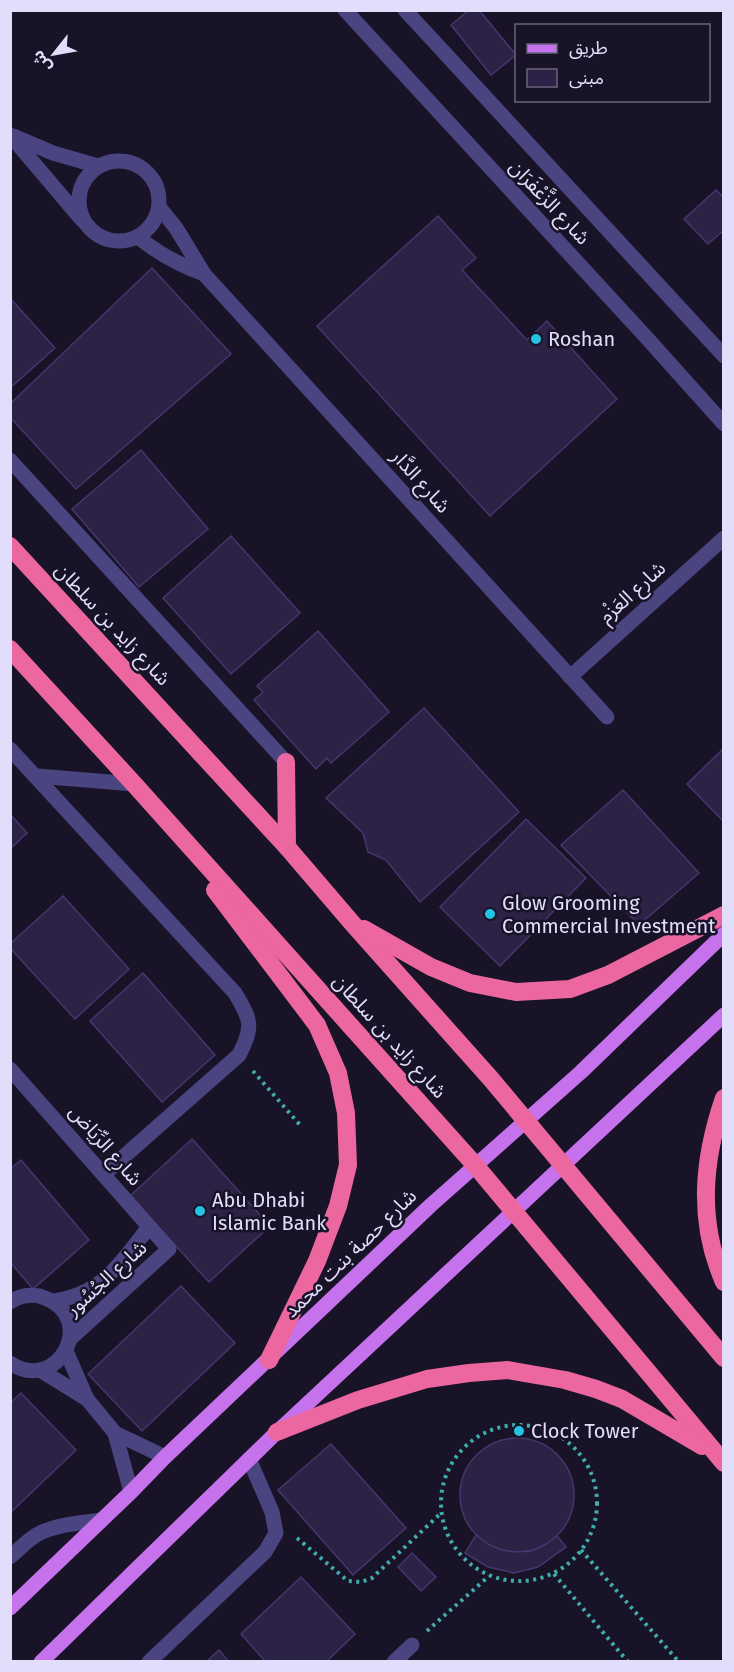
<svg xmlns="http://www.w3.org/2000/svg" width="734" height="1672" font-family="'Fira Sans','Noto Sans Arabic',sans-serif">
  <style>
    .building { fill: #2b2245; stroke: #45376e; stroke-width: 1.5 }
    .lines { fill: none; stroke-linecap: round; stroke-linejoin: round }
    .path { stroke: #40acac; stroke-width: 4; stroke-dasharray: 3 4.5; stroke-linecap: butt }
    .minor { stroke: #4a4480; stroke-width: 15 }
    .major { stroke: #c672ed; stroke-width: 15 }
    .highway { stroke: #ec679f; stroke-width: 18 }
    .poi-dot { fill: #21c4e3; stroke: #181327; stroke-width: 2 }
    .labels { text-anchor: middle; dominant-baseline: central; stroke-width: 5; stroke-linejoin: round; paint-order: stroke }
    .street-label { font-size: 20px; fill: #e2ddfb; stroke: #181327 }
    .poi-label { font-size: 20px; fill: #e2ddfb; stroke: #181327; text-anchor: start }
  </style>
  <rect width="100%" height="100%" fill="#181327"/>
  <g class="building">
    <path d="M469,10h10l37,45 -25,20 -40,-50z"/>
    <path d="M716,190l8,8v32l-16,14 -24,-25z"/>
    <path d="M438,216l38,42 -14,12 65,70 20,-19 70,78 -127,117 -173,-190z"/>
    <path d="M152,268l79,86 -155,135 -66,-72v-13z"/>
    <path d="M10,298l45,50 -45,40z"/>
    <path d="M141,450l67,79 -69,58 -67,-78z"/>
    <path d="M231,536l69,77 -69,61 -68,-76z"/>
    <path d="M318,631l71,81 -58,51 -4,-5 -11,11 -62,-69 9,-8 -6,-6z"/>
    <path d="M424,708l95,104 -99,90 -34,-42 -18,-8 -5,-19 -37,-35z"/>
    <path d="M724,748v74l-37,-38z"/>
    <path d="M623,790l76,83 -60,52 -78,-80z"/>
    <path d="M10,814l17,19 -17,16z"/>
    <path d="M526,819l60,59 -86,88 -60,-59z"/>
    <path d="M63,896l66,73 -54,50 -65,-71v-4z"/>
    <path d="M143,973l72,82 -53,47 -72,-81z"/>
    <path d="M192,1139l78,87 -61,56 -79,-86z"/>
    <path d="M21,1160l68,80 -56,49 -23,-27v-93z"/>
    <path d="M181,1286l54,57 -93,88 -54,-57z"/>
    <path d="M21,1393l55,57 -66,63v-110z"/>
    <circle cx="517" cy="1495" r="57"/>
    <path d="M331,1444l75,84 -53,47 -75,-85z"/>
    <path d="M476,1535l12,9 14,6 14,2 15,-1 14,-6 12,-9 9,11 -28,20 -24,6 -26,-6 -23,-14z"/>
    <path d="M412,1553l24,24 -15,14 -23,-24z"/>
    <path d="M301,1577l54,57 -29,28h-60l-25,-28z"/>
    <path d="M219,1650l10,12h-23z"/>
  </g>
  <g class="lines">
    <g class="path">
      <path d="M253,1071l47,54"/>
      <circle cx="519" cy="1503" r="78"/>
      <path d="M297,1538l51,43 13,1 11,-4 68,-64"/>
      <path d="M581,1550l98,112"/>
      <path d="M554,1574l74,88"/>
      <path d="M427,1631l62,-55"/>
    </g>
    <g class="minor">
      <path d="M345,10l301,327 78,87"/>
      <path d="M405,10l319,346"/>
      <path d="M10,135l72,85"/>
      <path d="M13,136l40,17 45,13"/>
      <circle cx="119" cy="201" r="40"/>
      <path d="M159,207l17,21 28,46 403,443"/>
      <path d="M138,237c21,17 41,28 66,37"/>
      <path d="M10,460l276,302"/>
      <path d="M570,677l154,-139"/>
      <path d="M10,749l225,244c16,27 19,33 4,62l-135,119"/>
      <path d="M37,776l97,8"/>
      <path d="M10,1069l159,180 -99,90"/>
      <path d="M53,1301c49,-6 68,-39 96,-74"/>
      <path d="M10,1302c10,-7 24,-9 35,-4 53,20 13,97 -35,65"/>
      <path d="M66,1351l21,48"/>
      <path d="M40,1370l47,29 28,34 50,24"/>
      <path d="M115,1433l16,59"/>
      <path d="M10,1557c10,-8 19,-19 30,-24 18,-9 42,-10 62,-13"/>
      <path d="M149,1662l116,-110 11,-19 -4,-21 -23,-53"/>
      <path d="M394,1662l18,-17"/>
    </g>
    <g class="major">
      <path d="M10,1608l121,-116 34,-35 266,-252 150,-133 143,-138"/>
      <path d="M41,1662l236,-230 447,-417"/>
    </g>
    <g class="highway">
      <path d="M10,546l277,301 65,76 139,156 233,279"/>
      <path d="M10,649l124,135 341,381 249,298"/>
      <path d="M286,762l1,85"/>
      <path d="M215,890l102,135 21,48 8,40 2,52 -10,41 -21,55 -48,99"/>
      <path d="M364,929l67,38 39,16 46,9 54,-3 38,-14 116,-60"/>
      <path d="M724,1098c-21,61 -27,123 0,184"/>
      <path d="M277,1432l81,-32 69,-21 42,-6 39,-3 57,10 31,9 26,10 80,47"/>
    </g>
  </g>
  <g class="poi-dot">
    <circle cx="536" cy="339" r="6"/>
    <circle cx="490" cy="914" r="6"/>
    <circle cx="200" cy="1211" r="6"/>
    <circle cx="519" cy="1431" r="6"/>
  </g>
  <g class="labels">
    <g class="street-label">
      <text transform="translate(550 202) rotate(47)">شارع الزَّعْفَرَان</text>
      <text transform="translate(421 481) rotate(48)">شارع الدَّار</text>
      <text transform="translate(632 592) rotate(-42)">شارع العَزْم</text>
      <text transform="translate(113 624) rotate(47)">شارع زايد بن سلطان</text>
      <text transform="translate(390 1036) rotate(48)">شارع زايد بن سلطان</text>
      <text transform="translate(106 1145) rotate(49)">شارع الرِّيَاض</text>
      <text transform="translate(350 1253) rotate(-44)">شارع حصة بنت محمد</text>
      <text transform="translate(106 1278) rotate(-42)">شارع الجُسُور</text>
    </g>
    <g class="poi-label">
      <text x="548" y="339">Roshan</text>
      <text x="502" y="903">Glow Grooming<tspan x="502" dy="23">Commercial Investment</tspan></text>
      <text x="212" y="1200">Abu Dhabi<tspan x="212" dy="23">Islamic Bank</tspan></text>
      <text x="531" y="1431">Clock Tower</text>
    </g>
  </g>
  <rect width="734" height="1672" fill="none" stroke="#e2ddfb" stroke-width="24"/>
  <rect x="515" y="24" width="195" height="78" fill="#181327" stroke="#69647c" stroke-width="1.5"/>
  <rect x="527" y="44" width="30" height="9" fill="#c672ed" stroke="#69647c" stroke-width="1.5"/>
  <text x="569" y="54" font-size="18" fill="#e2ddfb">طريق</text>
  <rect x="527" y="69" width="30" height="18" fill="#2b2245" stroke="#69647c" stroke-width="1.5"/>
  <text x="569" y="84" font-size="18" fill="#e2ddfb">مبنى</text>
  <g transform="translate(54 54) rotate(239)" stroke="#181327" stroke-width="4.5" paint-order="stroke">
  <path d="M0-4.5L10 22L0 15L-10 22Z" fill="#e2ddfb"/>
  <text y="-9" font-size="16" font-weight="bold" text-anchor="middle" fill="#e2ddfb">ش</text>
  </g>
</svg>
